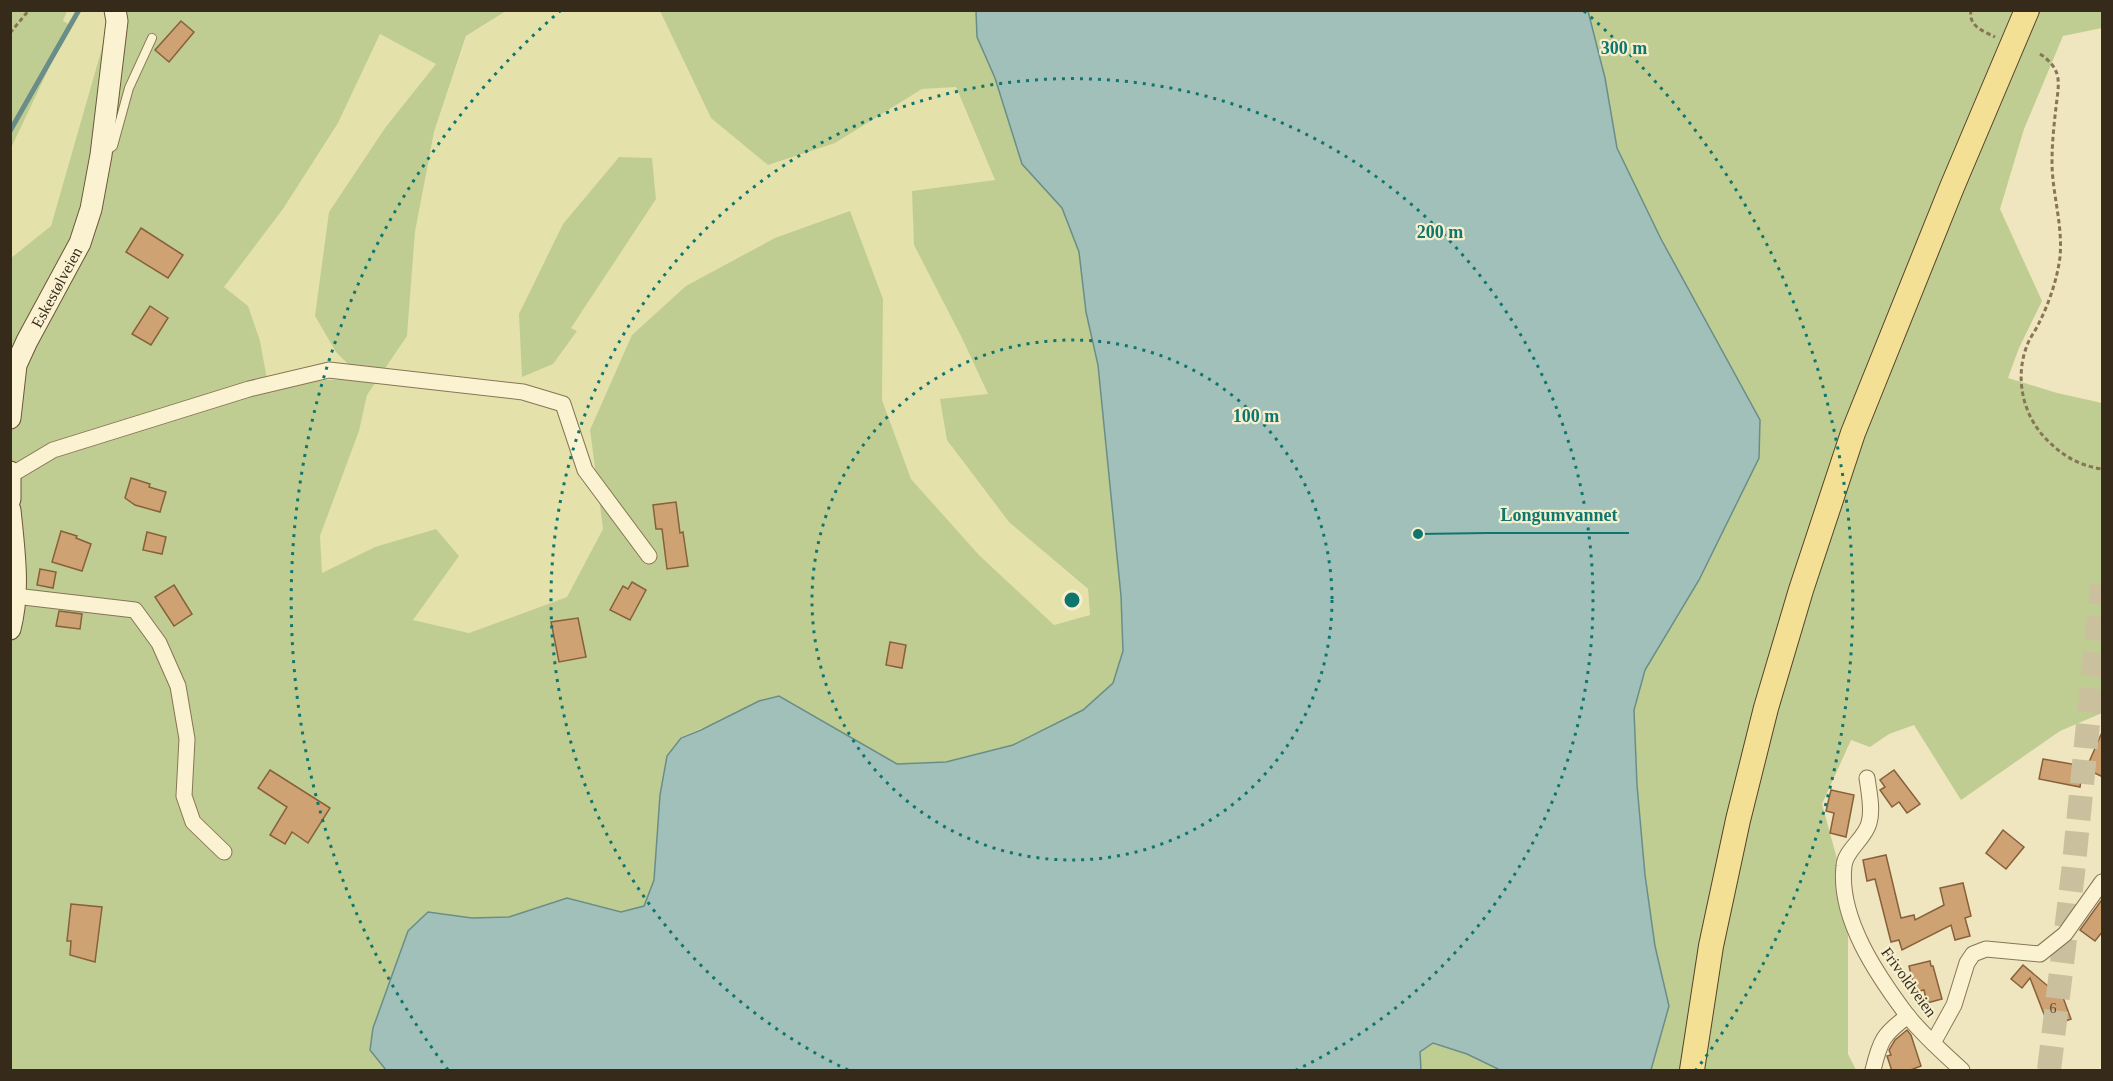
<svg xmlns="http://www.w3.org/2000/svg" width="2113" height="1081" font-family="Georgia,serif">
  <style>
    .farmland { fill: #e4e1ab; fill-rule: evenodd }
    .green { fill: #c0cd92; fill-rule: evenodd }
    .water { fill: #a2c0ba; stroke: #698e88; stroke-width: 1.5 }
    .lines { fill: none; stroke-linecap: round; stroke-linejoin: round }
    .stream { stroke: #698e88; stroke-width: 5 }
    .building { fill: #cea273; stroke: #87613c; stroke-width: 1.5 }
    .trunk-tunnel { stroke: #cac09d; stroke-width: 24; stroke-dasharray: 24 12; stroke-linecap: butt }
    .service-casing { stroke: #877556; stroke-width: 10 }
    .minor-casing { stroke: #877556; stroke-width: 17 }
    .secondary-casing { stroke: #69563a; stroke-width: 23 }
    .primary-casing { stroke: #54432b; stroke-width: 26 }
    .path { stroke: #877556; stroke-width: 3; stroke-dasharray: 4.5 3; stroke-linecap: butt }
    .service { stroke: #faf2d1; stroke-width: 8 }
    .minor { stroke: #faf2d1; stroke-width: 15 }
    .secondary { stroke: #faf2d1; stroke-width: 21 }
    .primary { stroke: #f4e094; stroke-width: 24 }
    .ring { fill: none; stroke: #0f766e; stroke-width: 3; stroke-dasharray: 3 6 }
    .labels { text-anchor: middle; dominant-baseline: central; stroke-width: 4.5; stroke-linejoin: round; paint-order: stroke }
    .number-label { font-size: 14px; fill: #5c4931 }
    .street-label { font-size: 16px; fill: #362b1b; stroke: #f6efce }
    .centre { fill: #0f766e; stroke: #f6efce; stroke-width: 3 }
    .ring-label { font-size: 18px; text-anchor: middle; font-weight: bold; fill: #0f766e; stroke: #f6efce; stroke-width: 4.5; stroke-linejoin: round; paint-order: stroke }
    .leader { fill: none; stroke: #0f766e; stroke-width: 2 }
    .callout-dot { fill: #0f766e; stroke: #f6efce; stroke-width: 2 }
    .callout-label { font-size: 18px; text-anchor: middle; font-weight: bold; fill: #0f766e; stroke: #f6efce; stroke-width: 4.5; stroke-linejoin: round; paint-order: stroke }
  </style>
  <rect width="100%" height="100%" fill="#efe5be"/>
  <g class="farmland">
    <path d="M67,11h49l-8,16 -57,199 -40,32 -1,-110 37,-78 2,-9 22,-35 -8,-5z"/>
    <path d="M506,11h154l51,107 124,25 87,-54 33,-3 40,94 -83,11 49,145 27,59 21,127 79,68 2,25 -36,10 -75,-70 -68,-76 -29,-79 1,-101 -293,131 13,99 -36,68 -98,36 -56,-13 45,-64 -83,-9 -54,27 -1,-38 39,-105 8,-36 40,-59 8,-104 19,-100 33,-96zM619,157l33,1 4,41 -86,130 7,2 -55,45 41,-152z"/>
    <path d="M380,34l57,29 -52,65 -56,84 26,160 -14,7 -73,5 -8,-43 -36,-54 59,-78 55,-86z"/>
  </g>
  <g class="green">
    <path d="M11,10l56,1 -4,10 9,5 -23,35 -1,9 -37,78z"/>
    <path d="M116,11h390l-40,25 -32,96 -19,100 -8,104 -40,59 -8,36 -39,105 2,37 53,-26 61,-18 23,27 -46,64 56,13 98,-36 36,-68 -13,-99 42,-95 54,-49 89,-48 75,-27 33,88 -1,101 29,79 68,76 75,70 36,-10 -2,-26 -79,-67 -62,-82 -7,-41 48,-5 -27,-58 -47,-91 -2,-54 83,-11 -39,-93 -34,2 -87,54 -67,22 -57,-47 -51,-107h316l1,26 18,41 27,86 40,44 17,44 7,60 12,53 23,231 2,55 -10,32 -30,27 -70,35 -67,17 -49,2 -118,-68 -98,41 -21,58 -6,85 -10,26 -23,6 -54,-14 -58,19 -37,1 -45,-6 -57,138 16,20h-375v-812l40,-32 57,-199zM380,34l56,30 -51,64 -56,84 -14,104 21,36 19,19 -14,8 -73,5 -8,-43 -12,-35 -24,-19 59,-78 55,-86z"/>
    <path d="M1588,11h514v17l-39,8 -39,93 -24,80 42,92 -23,47 -11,30 49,15 45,10v310l-42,18 -99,69 -47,-75 -25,9 -19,13 -19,-7 -29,64 26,95v155l8,16h-205l18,-64 -14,-60 -10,-71 -8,-90 -3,-75 11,-40 54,-90 60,-122 -98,-219 -44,-91 -12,-70z"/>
    <path d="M619,157l33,1 4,41 -85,129 6,3 -24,33 -31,13 -3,-63 44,-90z"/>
    <path d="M1432,1043l35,11 33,16h-79l-1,-18z"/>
  </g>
  <path class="water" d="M976,11h612l17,67 12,70 44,91 99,181 -1,38 -60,122 -54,90 -11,40 3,75 8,90 10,71 14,60 -18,64h-151l-33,-16 -34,-11 -13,9 1,18h-1035l-16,-20 3,-22 35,-97 20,-19 44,6 37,-1 58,-19 54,14 23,-6 10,-26 6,-85 7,-39 14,-18 20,-8 58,-29 20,-5 118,68 49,-2 67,-17 70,-35 30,-27 10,-32 -2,-55 -23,-231 -12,-53 -7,-60 -17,-44 -40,-44 -27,-86 -18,-41z"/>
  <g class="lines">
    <path class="stream" d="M10,131l69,-121"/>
  </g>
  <g class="building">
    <path d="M181,21l13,11 -25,30 -14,-12z"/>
    <path d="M141,228l42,27 -15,23 -42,-26z"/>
    <path d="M150,306l18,12 -17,27 -19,-11z"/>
    <path d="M131,478l19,6 -1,3 17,5 -6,20 -25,-7 -10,-7z"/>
    <path d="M676,502l4,31 3,-1 5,34 -21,3 -5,-40h-6l-3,-24z"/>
    <path d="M61,531l16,5 -1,2 15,6 -9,27 -30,-9z"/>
    <path d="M147,532l19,5 -4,17 -19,-4z"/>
    <path d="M40,569l16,3 -3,16 -16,-3z"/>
    <path d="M632,582l14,8 -16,30 -20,-10 13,-24 5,3z"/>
    <path d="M174,585l18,29 -18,12 -19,-29z"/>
    <path d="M59,611l23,3 -2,15 -24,-3z"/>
    <path d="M578,618l8,39 -27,5 -8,-40z"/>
    <path d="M890,642l16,3 -4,23 -16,-3z"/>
    <path d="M2103,730v47l-17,-8z"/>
    <path d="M2043,759l40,7 -3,21 -41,-8z"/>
    <path d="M270,770l60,38 -22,35 -16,-11 -7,12 -15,-9 17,-28 -29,-19z"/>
    <path d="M1894,770l26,34 -13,9 -8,-11 -7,5 -12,-17 5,-3 -5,-7z"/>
    <path d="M1831,790l23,5 -8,42 -16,-4 4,-20 -8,-2z"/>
    <path d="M2003,830l21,17 -18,22 -20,-16z"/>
    <path d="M1886,855l15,63 13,-3 1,5 29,-15 -4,-17 23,-5 8,33 -6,2 5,18 -15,4 -4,-15 -49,25 -3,-10 -8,2 -16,-63 -8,2 -4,-21z"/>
    <path d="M2103,898v33l-8,10 -15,-11z"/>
    <path d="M71,904l31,3 -7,55 -25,-7 1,-14h-4z"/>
    <path d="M1930,961l1,5h2l9,33 -15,4 -3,-13 -9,2 -6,-26z"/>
    <path d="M2023,965l26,22 9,-3 13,35 -22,8 -19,-49 -8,10 -11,-9z"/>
    <path d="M1907,1030l4,5 10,31 -13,5h-16l-5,-15 4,-1 -2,-5 6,-10z"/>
  </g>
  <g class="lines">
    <path class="trunk-tunnel" d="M2049,1070l24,-197 29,-288"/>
    <g class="service-casing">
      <path id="service" d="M105,152l8,-6 16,-58 23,-50"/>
    </g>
    <g class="minor-casing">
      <g id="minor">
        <path d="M11,475l42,-25 196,-61 80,-19 194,22 40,12 22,66 64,86"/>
        <path d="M15,596l120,14 24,33 19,43 9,53 -3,57 9,26 31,30"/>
        <path d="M1867,778c2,14 6,32 2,45 -4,16 -24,27 -25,43 -6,52 33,109 63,149 16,20 36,38 55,55"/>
        <path d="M1933,1043l21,-38 13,-42 6,-9 13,-5 54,5 25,-20 37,-52"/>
        <path d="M1873,1070c7,-29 10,-36 35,-54"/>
      </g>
    </g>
    <g class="secondary-casing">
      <g id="secondary">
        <path id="s1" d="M10,418l6,-53 11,-24 53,-98 11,-34 10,-54 16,-134 -2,-11"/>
        <path d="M10,472v27"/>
        <path d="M10,510c4,40 10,80 0,119"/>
      </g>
    </g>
    <g class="primary-casing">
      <path id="primary" d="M1692,1070l19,-124 27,-126 28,-112 35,-118 52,-157 99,-246 75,-177"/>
    </g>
    <g class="path">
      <path d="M1971,10c-3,16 12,21 24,27"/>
      <path d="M10,33l19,-23"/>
      <path d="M2040,54c9,6 17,14 18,25 1,9 -1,19 -2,28 -2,18 -4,36 -4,55 0,31 11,63 8,95 -3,23 -11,46 -21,66 -3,7 -8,13 -11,20 -14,33 -6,72 19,97 16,16 33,26 55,29"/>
    </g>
    <use href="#service" class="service"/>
    <use href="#minor" class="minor"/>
    <use href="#secondary" class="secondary"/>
    <use href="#primary" class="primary"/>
  </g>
  <g class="ring">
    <circle cx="1072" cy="600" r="260"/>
    <path d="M848 1070A521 521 0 1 1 1296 1070"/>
    <path d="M448 1070A781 781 0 0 1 560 11M1584 11A781 781 0 0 1 1696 1070"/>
  </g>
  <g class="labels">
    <g class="number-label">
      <text x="2053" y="1008">6</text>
    </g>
    <g class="street-label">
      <text stroke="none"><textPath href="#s1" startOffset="141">Eskestølveien</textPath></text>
      <text transform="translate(1909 982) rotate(54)">Frivoldveien</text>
    </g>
  </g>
  <circle cx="1072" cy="600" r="9" class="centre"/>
  <g class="ring-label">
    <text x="1624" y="54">300 m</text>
    <text x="1440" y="238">200 m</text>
    <text x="1256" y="422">100 m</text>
  </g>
  <path class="leader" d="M1418 534L1488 533H1629"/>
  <circle class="callout-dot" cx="1418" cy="534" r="6"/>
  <g class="callout-label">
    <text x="1559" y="521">Longumvannet</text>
  </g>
  <rect width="2113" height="1081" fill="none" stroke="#362b1b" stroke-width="24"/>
</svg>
